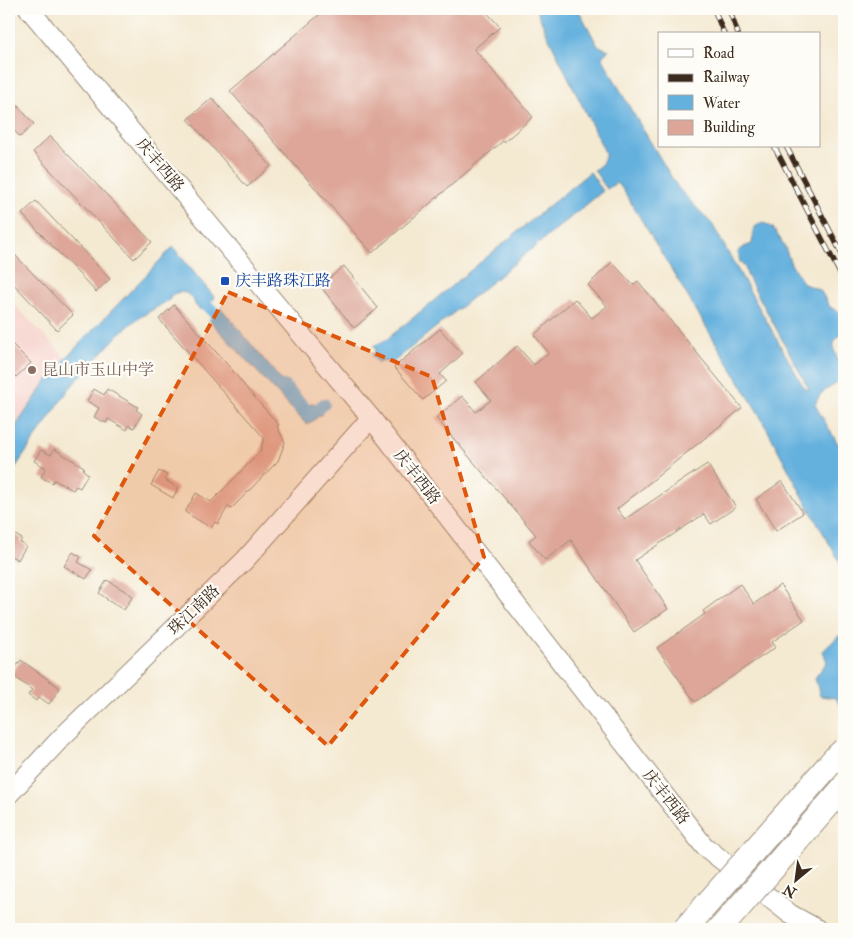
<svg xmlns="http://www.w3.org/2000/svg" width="853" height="938" font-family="'IM FELL Double Pica','Noto Serif SC',serif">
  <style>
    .built { fill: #f7d0ca }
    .water { fill: #65b1de; stroke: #506e7e }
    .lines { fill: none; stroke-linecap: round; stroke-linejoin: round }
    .canal { stroke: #65b1de; stroke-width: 12 }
    .building { fill: #dda698 }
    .minor-casing { stroke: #988a78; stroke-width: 21 }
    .minor { stroke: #fff; stroke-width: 19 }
    .rail-casing { stroke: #3b2a1e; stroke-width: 5.5 }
    .rail { stroke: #fdfcf7; stroke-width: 4; stroke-dasharray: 11; stroke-linecap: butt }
    .major-bridge-casing { stroke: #988a78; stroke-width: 26; stroke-linecap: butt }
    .major-bridge { stroke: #fff; stroke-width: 24 }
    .marked { fill: #df570d; fill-opacity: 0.2; stroke: #df570d; stroke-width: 4; stroke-dasharray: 10 6; stroke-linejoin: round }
    .transit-dot { fill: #1a4fb4; stroke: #fdfcf7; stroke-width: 2 }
    .education-dot { fill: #8d6e63; stroke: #fdfcf7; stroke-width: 2 }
    .labels { text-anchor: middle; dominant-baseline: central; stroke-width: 4.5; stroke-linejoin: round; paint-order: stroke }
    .street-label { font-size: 16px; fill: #3b2a1e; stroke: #fdfcf7 }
    .transit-label { font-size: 16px; fill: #164399; stroke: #fdfcf7; text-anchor: start }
    .education-label { font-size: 16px; fill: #785e54; stroke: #fdfcf7; text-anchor: start }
  </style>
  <rect width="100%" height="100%" fill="#fdfcf7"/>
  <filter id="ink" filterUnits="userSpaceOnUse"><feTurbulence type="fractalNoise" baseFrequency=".02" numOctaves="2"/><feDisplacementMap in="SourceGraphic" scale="10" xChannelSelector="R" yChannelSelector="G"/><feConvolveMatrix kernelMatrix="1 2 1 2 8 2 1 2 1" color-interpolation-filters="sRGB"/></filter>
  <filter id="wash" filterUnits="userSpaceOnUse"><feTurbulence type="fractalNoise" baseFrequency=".0096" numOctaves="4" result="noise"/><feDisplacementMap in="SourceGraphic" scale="20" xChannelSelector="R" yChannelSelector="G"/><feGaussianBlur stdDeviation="1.12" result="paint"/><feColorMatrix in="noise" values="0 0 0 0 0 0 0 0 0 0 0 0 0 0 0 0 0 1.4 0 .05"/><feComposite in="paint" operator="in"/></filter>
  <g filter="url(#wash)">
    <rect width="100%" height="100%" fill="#f4e9d1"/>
    <path class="built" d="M9,299l57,59 -20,24 -37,54z"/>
    <g class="water">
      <path d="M536,9h42l20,37 11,4 -7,7 24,44 52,87 34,36 90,160 5,6 2,-1 -62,-114 -2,-8 -5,-5 -2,-10 6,-5 8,-3 2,-16 8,-6 11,6 11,17 7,19 13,20 16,6 10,17 14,8v18c-24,14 2,26 -4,44 -2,8 -11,10 -17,15 -4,3 -6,8 -8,13l29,49v115l-34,-59 -51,-96 -137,-226 -6,-5 -9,6 -13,-19 8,-6 4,-10 -59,-120z"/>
      <path d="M590,172l13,19 -212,173 -7,-3 -6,2 -6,-7 4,-7 -3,-3 13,-6z"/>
      <path d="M173,247l42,51 -14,12 -5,-4 -4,-9 -6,-4 -7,-1 -6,2 -4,6 -32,19 -19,16 -49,54 -60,88v-41l37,-54 20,-24z"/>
      <path d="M221,308l80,96 13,-1 8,11 -15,11 -98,-105z"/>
      <path d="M844,631v89l-3,-1 1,-12 -6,-9 -16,-2 -5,-18 12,-16 -4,-11z"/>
    </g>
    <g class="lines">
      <g class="canal">
        <path d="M196,294l31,32"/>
        <path d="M284,386l27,28 13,-10"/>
      </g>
    </g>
    <g id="blocks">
      <g class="building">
        <path d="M326,9h158l16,18 -26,22 59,68 -29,25 -1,-1 -131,112 -142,-162z"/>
        <path d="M9,96l25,28 -14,13 -11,-12z"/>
        <path d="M212,98l59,68 -24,21 -59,-68z"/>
        <path d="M50,136l102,106 -18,17 -101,-107z"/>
        <path d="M36,201l74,78 -14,13 -74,-78z"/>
        <path d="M14,254l59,61 -16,15 -48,-51v-20z"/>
        <path d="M612,262l21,23 5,-4 104,127 -125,101 8,10 82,-55 29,43 -25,17 -7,-10 -69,46 33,49 -34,23 -63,-92 -26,20 -16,-19 7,-6 -100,-117 26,-22 14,16 15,-12 -15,-18 41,-36 17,19 15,-12 -15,-18 41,-36 17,19 15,-12 -19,-21z"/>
        <path d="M344,266l34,42 -24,20 -34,-42z"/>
        <path d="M174,305l59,66 15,19 31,35 -2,1 8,16 -7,19 -47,48 -3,-3 -10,18 -3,-2 -4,6 -26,-16 11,-19 15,9 49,-50 4,-14 -105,-119z"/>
        <path d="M440,329l22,25 -22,20 6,7 -23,19 -29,-33z"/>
        <path d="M9,341l22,22 -15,14 -7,-7z"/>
        <path d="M94,389l10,6 3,-6 31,18 -2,3 6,4 -8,14 -5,-3 -2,5 -19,-11 -2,4 -12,-6 5,-9 -12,-7z"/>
        <path d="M54,449l30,18 -1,3 5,4 -8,14 -4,-2 -3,4 -19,-10 -2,3 -11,-6 5,-9 -12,-7 7,-11 10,5z"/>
        <path d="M159,471l8,4 -2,5 13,8 -5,10 -22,-13z"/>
        <path d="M782,481l21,32 -27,18 -20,-32z"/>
        <path d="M9,531l13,8 -2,3 6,4 -8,14 -9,-5z"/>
        <path d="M73,552l8,5 -3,5 14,8 -6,9 -22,-13z"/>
        <path d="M107,580l26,16 -9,14 -17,-10v-1l-8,-6z"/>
        <path d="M740,584l14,20 26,-19 24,35 -32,22 4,5 -30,20 -51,35 -38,-54 48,-34 -2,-3z"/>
        <path d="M21,660l39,28 -11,16 -10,-7 -3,4 -8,-6 4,-5 -21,-16z"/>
      </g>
    </g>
  </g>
  <g filter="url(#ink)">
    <use href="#blocks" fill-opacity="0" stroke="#988a78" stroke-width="1"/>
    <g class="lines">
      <g class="minor-casing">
        <g id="minor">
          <path d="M29,9l342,409 333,428 86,68 27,15"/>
          <path d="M9,794l53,-57 183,-177 126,-142"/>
        </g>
      </g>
      <use href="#minor" class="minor"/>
      <g class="rail-casing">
        <g id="rail">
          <path d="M714,9l10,25"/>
          <path d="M729,9l9,25"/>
          <path d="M774,146l70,135"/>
          <path d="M786,146l58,112"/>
        </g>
      </g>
      <use href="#rail" class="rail"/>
      <g class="major-bridge-casing">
        <g id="major-bridge">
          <path d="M685,929l150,-171 9,-8"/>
          <path d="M720,929l124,-142"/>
        </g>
      </g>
      <use href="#major-bridge" class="major-bridge"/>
    </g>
  </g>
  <path class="marked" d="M228,292l204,85 52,180 -156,189 -234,-210z"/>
  <rect class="transit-dot" x="220" y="276" width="10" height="10" rx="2.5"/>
  <circle class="education-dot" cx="32" cy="370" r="5"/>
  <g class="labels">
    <g class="street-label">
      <text transform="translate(160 165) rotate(50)">庆丰西路</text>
      <text transform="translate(417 477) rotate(52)">庆丰西路</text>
      <text transform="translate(194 610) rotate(-44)">珠江南路</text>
      <text transform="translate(666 797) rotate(52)">庆丰西路</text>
    </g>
    <g class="transit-label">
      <text x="235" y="281">庆丰路珠江路</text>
    </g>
    <g class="education-label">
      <text x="42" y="370">昆山市玉山中学</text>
    </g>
  </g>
  <rect width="853" height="938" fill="none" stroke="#fdfcf7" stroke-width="30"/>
  <rect x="658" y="32" width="162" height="115" fill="#fdfcf7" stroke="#afa8a0"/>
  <rect x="668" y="49" width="25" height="8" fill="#ffffff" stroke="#afa8a0"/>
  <text x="703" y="58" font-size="15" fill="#3b2a1e">Road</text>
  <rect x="668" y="74" width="25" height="8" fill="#3b2a1e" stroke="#afa8a0"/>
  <text x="703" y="82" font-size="15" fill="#3b2a1e">Railway</text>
  <rect x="668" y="95" width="25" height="15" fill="#65b1de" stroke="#afa8a0"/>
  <text x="703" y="108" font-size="15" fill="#3b2a1e">Water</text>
  <rect x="668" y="120" width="25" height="15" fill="#dda698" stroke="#afa8a0"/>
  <text x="703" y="132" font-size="15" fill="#3b2a1e">Building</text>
  <g transform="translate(796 880) rotate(209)" stroke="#fdfcf7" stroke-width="4" paint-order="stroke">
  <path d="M0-4L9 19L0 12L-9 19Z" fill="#3b2a1e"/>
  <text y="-8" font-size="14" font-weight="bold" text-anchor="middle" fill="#3b2a1e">N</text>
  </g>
</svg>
